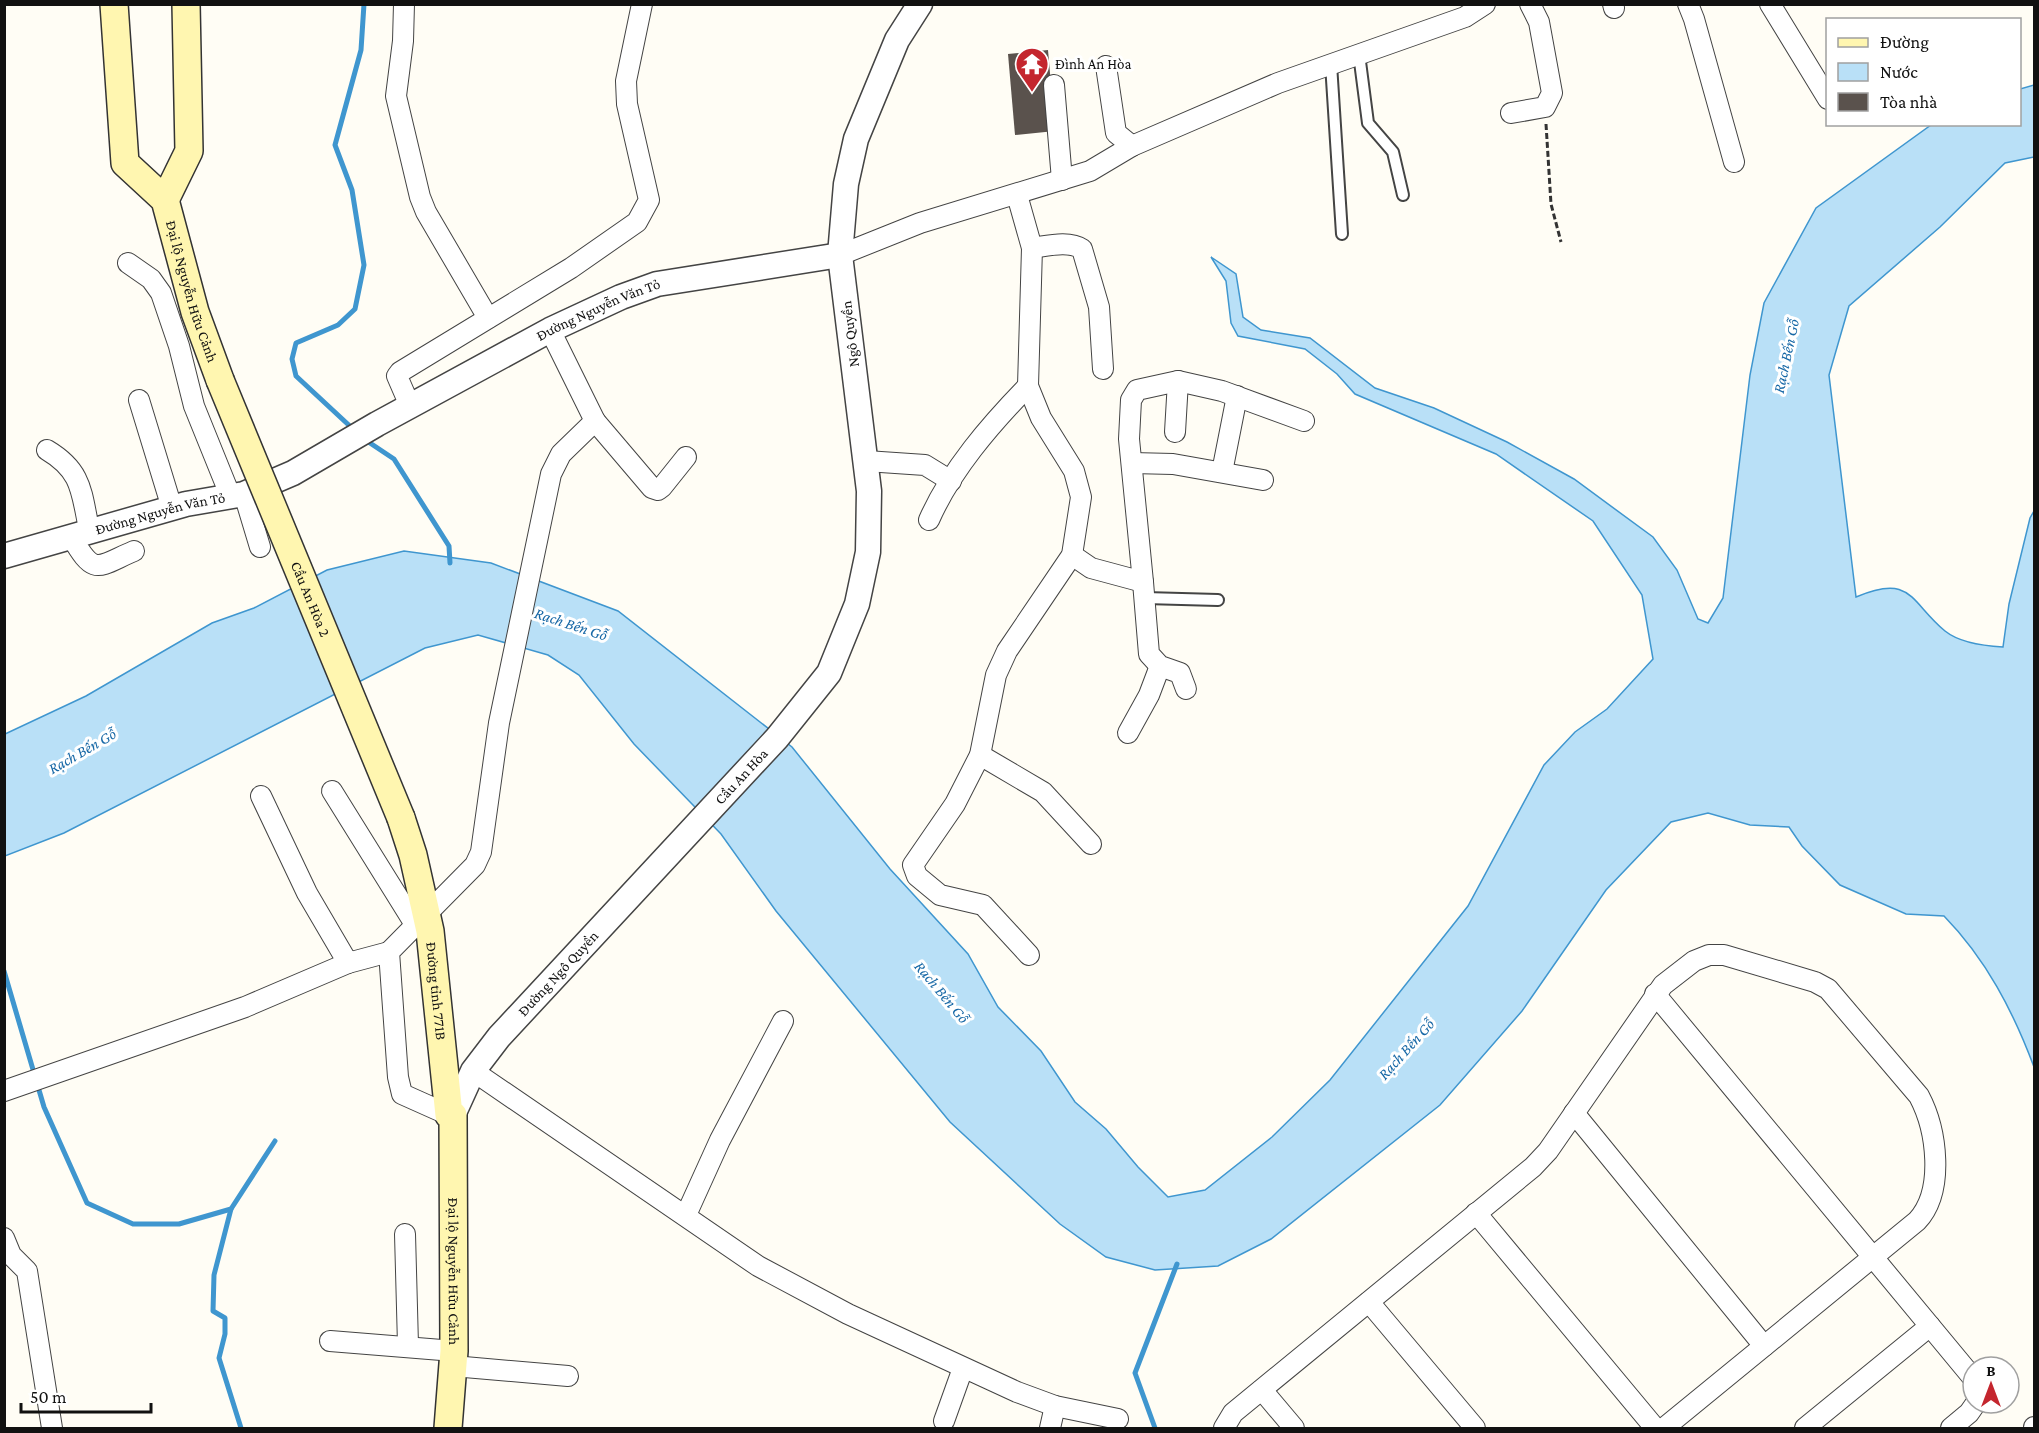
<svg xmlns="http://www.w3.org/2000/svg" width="2039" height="1433" font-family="'Crimson Pro',serif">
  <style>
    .water { fill: #b9e0f7; stroke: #3f96cf; stroke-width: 1.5 }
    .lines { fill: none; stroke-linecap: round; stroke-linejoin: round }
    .stream { stroke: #3f96cf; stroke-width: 5 }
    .building { fill: #5a524d }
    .service-casing { stroke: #444; stroke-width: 14 }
    .minor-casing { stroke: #444; stroke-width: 22 }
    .tertiary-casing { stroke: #444; stroke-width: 27 }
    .secondary-casing { stroke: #333; stroke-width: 30 }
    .path { stroke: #333; stroke-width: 3; stroke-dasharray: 6 3; stroke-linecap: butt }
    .service { stroke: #fff; stroke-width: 10 }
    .minor { stroke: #fff; stroke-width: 20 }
    .tertiary { stroke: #fff; stroke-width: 24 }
    .secondary { stroke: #fff6b0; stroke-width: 27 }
    .secondary-bridge-casing { stroke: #333; stroke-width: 30; stroke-linecap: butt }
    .secondary-bridge { stroke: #fff6b0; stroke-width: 27 }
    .labels { text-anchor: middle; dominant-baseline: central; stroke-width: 6; stroke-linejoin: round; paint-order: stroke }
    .poi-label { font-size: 15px; fill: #111; stroke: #fff; text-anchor: start }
    .street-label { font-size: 15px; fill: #111; stroke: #fff }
    .water-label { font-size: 16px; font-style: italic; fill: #1768a6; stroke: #fff }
  </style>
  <rect width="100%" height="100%" fill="#fffdf5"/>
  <path class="water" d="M2034,85v72l-29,6 -65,64 -91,79 -20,69 27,222c56,-24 54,5 89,34 15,12 39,15 58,16l6,-43 21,-86 4,-7v556c-21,-56 -48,-108 -90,-151l-38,-2 -66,-29 -38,-39 -13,-19 -39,-2 -42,-12 -37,9 -65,68 -84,121 -82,94 -169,134 -53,27 -63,4 -49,-13 -46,-33 -110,-102 -174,-211 -55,-77 -87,-90 -55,-69 -31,-20 -70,-20 -53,13 -361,185 -59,23v-122l81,-38 126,-73 42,-15 73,-38 77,-19 87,12 127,48 174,136 98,122 78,85 30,53 43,44 34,51 31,27 32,38 30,30 37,-7 67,-53 58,-57 138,-174 76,-141 31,-33 32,-23 46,-50 -11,-64 -49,-74 -97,-67 -141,-60 -18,-20 -32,-25 -67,-13 -7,-13 -5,-42 -15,-24 25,17 7,43 18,13 49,8 65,50 59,20 73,34 67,37 79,58 24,33 21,49 10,4 15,-25 27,-223 14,-72 52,-95 115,-83 89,-1v-35z"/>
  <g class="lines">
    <g class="stream">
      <path d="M353,429l-57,-53 -4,-17 4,-16 42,-18 17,-16 9,-44 -12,-75 -17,-45 26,-95 3,-46"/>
      <path d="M364,439l30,20 55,87 1,17"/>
      <path d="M4,971l40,136 43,96 46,21h46l52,-15 44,-68"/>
      <path d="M231,1209l-17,66 -1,36 12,7v16l-6,24 22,70"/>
      <path d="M1155,1428l-20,-55 42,-109"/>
    </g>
  </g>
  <path class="building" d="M1048,50l7,81 -40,4 -7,-81z"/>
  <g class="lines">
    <g class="service-casing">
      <g id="service">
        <path d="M1359,54l9,69 25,29 10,43"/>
        <path d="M1331,64l11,170"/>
        <path d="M1145,598l73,2"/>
      </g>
    </g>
    <g class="minor-casing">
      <g id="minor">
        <path d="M404,4l-1,37 -7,55 24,101 6,15 62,106"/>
        <path d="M1613,4l1,4"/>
        <path d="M1688,4l6,15 40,143"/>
        <path d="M1770,4l58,95"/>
        <path d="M1106,66l10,67 16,13"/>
        <path d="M1054,85l8,95"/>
        <path d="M1511,113l34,-6 7,-14 -13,-71 -9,-18"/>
        <path d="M1017,195l15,53 -4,138 13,32 33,53 7,26 -9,58 -65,96 -11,24 -16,80 -25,49 -42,61 4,11 23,19 43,10 46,50"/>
        <path d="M1032,248c15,-2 37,-8 50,1l17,58 4,62"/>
        <path d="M840,255l80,-32 170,-52 42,-25 146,-63 187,-66 20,-13"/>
        <path d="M128,263l23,16 10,14 18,53 15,60 36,89"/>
        <path d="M139,400l33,108"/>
        <path d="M410,406l-13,-30 3,-4 171,-104 66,-46 12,-22 -22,-96 -1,-23 16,-77"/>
        <path d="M595,421l57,67 6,2 4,-3 24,-30"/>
        <path d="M1175,432l3,-51"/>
        <path d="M47,450c37,22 34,44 43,83"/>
        <path d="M866,461l59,4 26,16"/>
        <path d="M1132,463l41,1 90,16"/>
        <path d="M1222,472l15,-76"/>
        <path d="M244,494l16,53"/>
        <path d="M929,520c22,-50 61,-95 99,-134"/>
        <path d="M72,538c23,39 25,29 62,13"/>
        <path d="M1072,555l19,13 52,14 -14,-143 2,-39 6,-10 41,-9 44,10 82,30"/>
        <path d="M1143,582l6,72 11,12 20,7 6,16"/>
        <path d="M1128,733l21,-38 11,-29"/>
        <path d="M980,755l63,37 48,52"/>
        <path d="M332,791l84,135"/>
        <path d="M261,796l46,97 41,70 41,-11"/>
        <path d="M1655,994l318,384"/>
        <path d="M473,1071l285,195 90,48 169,78 38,14 63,13"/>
        <path d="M4,1091l241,-84 103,-44"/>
        <path d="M1574,1113l190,233"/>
        <path d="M449,1115l-47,-21 -4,-17 -9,-125 86,-87 6,-13 18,-129 52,-249 10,-20 34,-33 -45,-91"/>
        <path d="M1476,1213l179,215"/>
        <path d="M686,1215l34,-75 63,-119"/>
        <path d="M405,1234l3,111"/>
        <path d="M4,1238l7,17 16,16 25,157"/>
        <path d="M1369,1302l106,126"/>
        <path d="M330,1341l124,10"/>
        <path d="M453,1366l115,10"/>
        <path d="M1262,1390l32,38"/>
        <path d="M944,1421l19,-53"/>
        <path d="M1050,1428l5,-22"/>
        <path d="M1224,1428l9,-15 300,-246 15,-16 115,-166 31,-24 15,-6h15l91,27 13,7 91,107c18,34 26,95 -2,125l-253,207"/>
        <path d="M1805,1428l125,-102"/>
        <path d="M1951,1428l18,-15 7,-10"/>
        <path d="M2034,1428v-1"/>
      </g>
    </g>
    <g class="tertiary-casing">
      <g id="tertiary">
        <path id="s1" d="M4,556l182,-52 58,-10 49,-21 84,-49 173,-94 71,-33 36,-13 183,-29"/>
        <path id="s2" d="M453,1115l20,-44 26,-34 278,-299 52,-65 28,-69 11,-52 1,-61 -29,-236 6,-71 10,-45 41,-99 23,-36"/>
      </g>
    </g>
    <g class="secondary-casing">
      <g id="secondary">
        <path id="s3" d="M114,4l11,159 40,37 30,112 25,68"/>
        <path d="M165,200l24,-49 -3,-147"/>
        <path id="s4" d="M401,818l12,37 17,76 19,184h4l1,236 -6,77"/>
      </g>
    </g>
    <path class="path" d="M1546,124l5,80 10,38"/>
    <use href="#service" class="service"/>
    <use href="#minor" class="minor"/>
    <use href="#tertiary" class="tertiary"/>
    <use href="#secondary" class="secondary"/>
    <g class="secondary-bridge-casing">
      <g id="secondary-bridge">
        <path id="s5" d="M220,380l181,438"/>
      </g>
    </g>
    <use href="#secondary-bridge" class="secondary-bridge"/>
  </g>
  <defs>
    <g id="temple-pin" transform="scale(1.725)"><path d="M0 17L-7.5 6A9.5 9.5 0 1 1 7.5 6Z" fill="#c4262e" stroke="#fff"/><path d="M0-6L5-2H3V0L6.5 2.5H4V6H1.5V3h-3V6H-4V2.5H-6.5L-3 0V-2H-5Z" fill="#fff"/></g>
  </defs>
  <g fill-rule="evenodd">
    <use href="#temple-pin" x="1032" y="64"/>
  </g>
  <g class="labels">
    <g class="poi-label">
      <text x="1055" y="64">Đình An Hòa</text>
    </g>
    <g class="street-label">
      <text stroke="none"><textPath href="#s3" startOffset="309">Đại lộ Nguyễn Hữu Cảnh</textPath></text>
      <text stroke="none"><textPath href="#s1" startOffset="648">Đường Nguyễn Văn Tỏ</textPath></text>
      <text transform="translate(850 334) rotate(-97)">Ngô Quyền</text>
      <text stroke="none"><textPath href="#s1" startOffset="162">Đường Nguyễn Văn Tỏ</textPath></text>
      <text stroke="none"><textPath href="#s5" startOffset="237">Cầu An Hòa 2</textPath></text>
      <text stroke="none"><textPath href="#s2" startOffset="447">Cầu An Hòa</textPath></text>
      <text stroke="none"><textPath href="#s2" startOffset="178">Đường Ngô Quyền</textPath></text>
      <text stroke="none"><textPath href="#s4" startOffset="177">Đường tỉnh 771B</textPath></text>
      <text stroke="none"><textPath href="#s4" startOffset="462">Đại lộ Nguyễn Hữu Cảnh</textPath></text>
    </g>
    <g class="water-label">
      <text transform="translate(1786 356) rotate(-78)">Rạch Bến Gỗ</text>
      <text transform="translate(571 624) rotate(18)">Rạch Bến Gỗ</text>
      <text transform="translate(82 751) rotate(-30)">Rạch Bến Gỗ</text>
      <text transform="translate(942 992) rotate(50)">Rạch Bến Gỗ</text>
      <text transform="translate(1406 1049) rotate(-48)">Rạch Bến Gỗ</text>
    </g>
  </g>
  <rect width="2039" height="1433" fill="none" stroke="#111111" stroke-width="12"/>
  <rect x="1826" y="18" width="195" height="108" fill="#ffffff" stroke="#a0a0a0" stroke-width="1.5"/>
  <rect x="1838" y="38" width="30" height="9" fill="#fff6b0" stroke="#a0a0a0" stroke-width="1.5"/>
  <text x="1880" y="48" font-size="18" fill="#111111">Đường</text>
  <rect x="1838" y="63" width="30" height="18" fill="#b9e0f7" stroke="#a0a0a0" stroke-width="1.5"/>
  <text x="1880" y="78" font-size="18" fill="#111111">Nước</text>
  <rect x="1838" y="93" width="30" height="18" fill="#5a524d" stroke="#a0a0a0" stroke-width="1.5"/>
  <text x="1880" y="108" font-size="18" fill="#111111">Tòa nhà</text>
  <g transform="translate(1991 1385)"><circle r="28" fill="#ffffff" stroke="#a0a0a0" stroke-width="1.5"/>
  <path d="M0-4.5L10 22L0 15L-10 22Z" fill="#c4262e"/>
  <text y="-9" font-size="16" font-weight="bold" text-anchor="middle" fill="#111111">B</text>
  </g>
  <path d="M21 1403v9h130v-9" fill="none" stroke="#111111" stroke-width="3"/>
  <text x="30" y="1403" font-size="18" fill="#111111" stroke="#ffffff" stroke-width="4.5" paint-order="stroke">50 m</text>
</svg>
